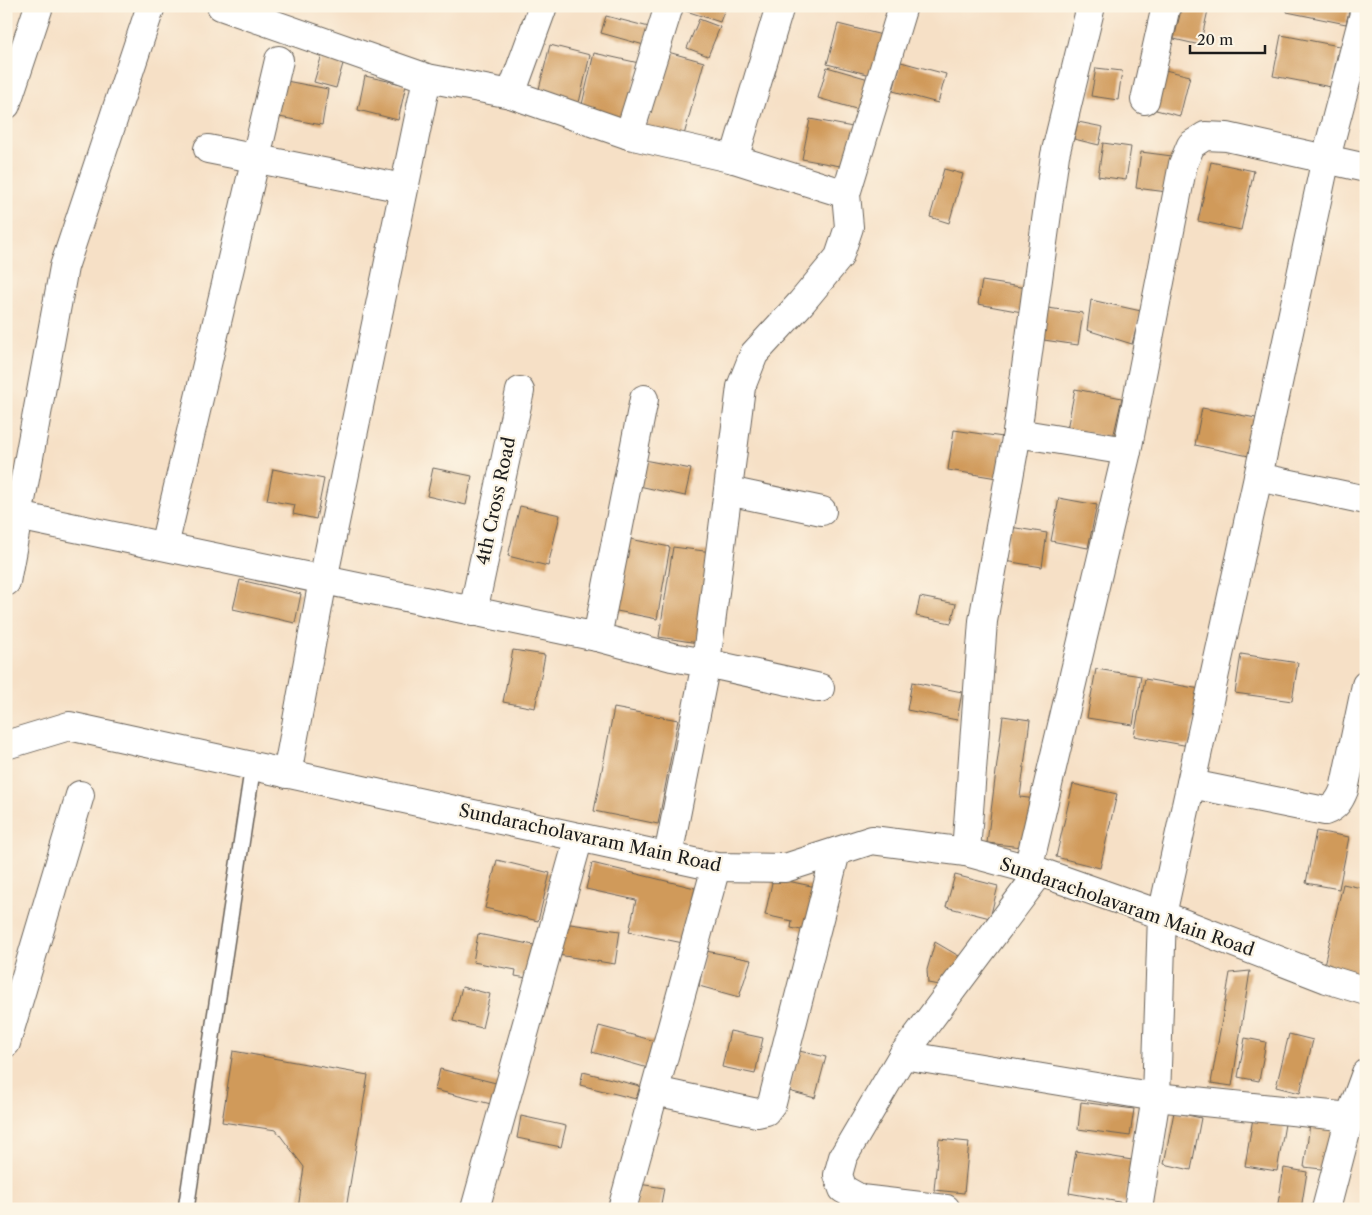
<svg xmlns="http://www.w3.org/2000/svg" width="1372" height="1215" font-family="'Libre Caslon Text',serif">
  <style>
    .building { fill: #d09a5a }
    .lines { fill: none; stroke-linecap: round; stroke-linejoin: round }
    .service-casing { stroke: #686158; stroke-width: 18 }
    .minor-casing { stroke: #686158; stroke-width: 30 }
    .service { stroke: #fff; stroke-width: 15 }
    .minor { stroke: #fff; stroke-width: 28 }
    .labels { text-anchor: middle; dominant-baseline: central; stroke-width: 4.5; stroke-linejoin: round; paint-order: stroke }
    .street-label { font-size: 18px; fill: #1c1c1c; stroke: #fcf5e5 }
  </style>
  <rect width="100%" height="100%" fill="#fcf5e5"/>
  <filter id="ink" filterUnits="userSpaceOnUse"><feTurbulence type="fractalNoise" baseFrequency=".02" numOctaves="2"/><feDisplacementMap in="SourceGraphic" scale="10" xChannelSelector="R" yChannelSelector="G"/><feConvolveMatrix kernelMatrix="1 2 1 2 8 2 1 2 1" color-interpolation-filters="sRGB"/></filter>
  <filter id="wash" filterUnits="userSpaceOnUse"><feTurbulence type="fractalNoise" baseFrequency=".0096" numOctaves="4" result="noise"/><feDisplacementMap in="SourceGraphic" scale="20" xChannelSelector="R" yChannelSelector="G"/><feGaussianBlur stdDeviation="1.12" result="paint"/><feColorMatrix in="noise" values="0 0 0 0 0 0 0 0 0 0 0 0 0 0 0 0 0 1.4 0 .05"/><feComposite in="paint" operator="in"/></filter>
  <g filter="url(#wash)">
    <rect width="100%" height="100%" fill="#f6e0c6"/>
    <g id="blocks">
      <g class="building">
        <path d="M678,6h48l-6,16 -43,-14z"/>
        <path d="M1182,6h27l-9,39 -26,-6z"/>
        <path d="M1288,6h62l-4,18 -59,-12z"/>
        <path d="M606,16l43,11 -5,18 -43,-12z"/>
        <path d="M699,19l21,8 -12,29 -21,-8z"/>
        <path d="M838,24l48,12 -11,40 -48,-12z"/>
        <path d="M1281,35l58,11 -8,41 -58,-11z"/>
        <path d="M325,44l22,6 -11,38 -22,-6z"/>
        <path d="M550,45l40,10 -11,48 -41,-10z"/>
        <path d="M668,52l36,10 -23,84 -37,-10z"/>
        <path d="M594,53l45,10 -14,60 -45,-10z"/>
        <path d="M901,62l45,12 -8,29 -45,-12z"/>
        <path d="M827,67l45,13 -9,31 -45,-13z"/>
        <path d="M1096,68l26,3 -4,29 -27,-4z"/>
        <path d="M1165,70l25,6 -10,40 -24,-6z"/>
        <path d="M365,76l41,9 -8,35 -40,-10z"/>
        <path d="M281,80l47,9 -6,36 -48,-9z"/>
        <path d="M1365,107h1v25l-6,-1z"/>
        <path d="M810,119l48,9 -7,40 -49,-9z"/>
        <path d="M1078,122l25,5 -4,18 -25,-6z"/>
        <path d="M1103,143l28,4 -5,33 -28,-4z"/>
        <path d="M1141,152l31,4 -5,36 -31,-4z"/>
        <path d="M1211,162l43,9 -13,59 -43,-9z"/>
        <path d="M944,169l19,5 -14,49 -19,-6z"/>
        <path d="M982,281l45,7 -5,24 -44,-8z"/>
        <path d="M1091,300l50,11 -9,33 -45,-14z"/>
        <path d="M1041,307l42,6 -5,32 -41,-6z"/>
        <path d="M1075,389l47,9 -9,40 -46,-9z"/>
        <path d="M1202,408l54,10 -7,38 -54,-11z"/>
        <path d="M954,430l49,7 -6,41 -49,-8z"/>
        <path d="M644,460l47,9 -6,27 -46,-10z"/>
        <path d="M433,468l39,8 -6,29 -39,-9z"/>
        <path d="M273,469l51,10 -8,40 -23,-5 2,-9 -28,-5z"/>
        <path d="M1059,498l38,7 -9,43 -37,-7z"/>
        <path d="M520,506l40,9 -12,51 -40,-10z"/>
        <path d="M1010,527l37,6 -5,34 -37,-6z"/>
        <path d="M625,538l45,9 -13,72 -45,-9z"/>
        <path d="M673,547l39,5 -14,91 -39,-6z"/>
        <path d="M240,580l61,14 -6,29 -62,-14z"/>
        <path d="M920,597l36,7 -5,19 -35,-7z"/>
        <path d="M513,650l32,5 -10,53 -32,-6z"/>
        <path d="M1241,654l57,9 -6,38 -57,-8z"/>
        <path d="M1096,669l45,7 -8,49 -46,-7z"/>
        <path d="M1145,679l55,10 -11,57 -55,-10z"/>
        <path d="M912,682l50,10 -5,28 -50,-10z"/>
        <path d="M614,708l64,12 -20,104 -64,-13z"/>
        <path d="M1003,716l27,4 -10,77 16,2 -6,49 -43,-5z"/>
        <path d="M1073,784l44,10 -17,74 -44,-11z"/>
        <path d="M1316,831l33,6 -10,52 -33,-6z"/>
        <path d="M497,860l53,13 -12,48 -53,-13z"/>
        <path d="M592,863l103,25 -12,55 -54,-11 7,-32 -50,-11z"/>
        <path d="M955,875l43,11 -8,32 -44,-11z"/>
        <path d="M773,878l48,10 -10,44 -20,-4 1,-7 -27,-6z"/>
        <path d="M1343,884l23,5v57l-8,31 -35,-8z"/>
        <path d="M563,923l57,8 -5,33 -57,-9z"/>
        <path d="M478,934l61,12 -6,33 -18,-3 1,-6 -43,-8z"/>
        <path d="M935,942l29,17 -15,28 -21,-4 -1,-13z"/>
        <path d="M706,951l45,9 -12,37 -40,-11z"/>
        <path d="M1250,971l-18,115 -21,-3 19,-110z"/>
        <path d="M462,987l28,7 -8,34 -29,-7z"/>
        <path d="M599,1026l56,15 -7,27 -56,-16z"/>
        <path d="M730,1031l33,7 -8,36 -33,-7z"/>
        <path d="M1289,1034l24,6 -13,53 -24,-6z"/>
        <path d="M1245,1038l21,4 -7,39 -21,-4z"/>
        <path d="M233,1051l135,24 -22,134h-48l6,-42 -28,-37 -54,-8z"/>
        <path d="M799,1051l27,6 -11,41 -26,-7z"/>
        <path d="M440,1069l60,15 -5,21 -60,-15z"/>
        <path d="M583,1072l57,14 -4,13 -56,-14z"/>
        <path d="M1081,1102l53,7 -4,27 -52,-7z"/>
        <path d="M1174,1112l27,6 -10,52 -27,-6z"/>
        <path d="M521,1116l45,10 -5,21 -44,-9z"/>
        <path d="M1253,1118l32,6 -8,47 -32,-5z"/>
        <path d="M1310,1124l26,4 -6,42 -26,-3z"/>
        <path d="M939,1139l30,3 -5,51 -30,-3z"/>
        <path d="M1076,1151l56,9 -7,43 -56,-10z"/>
        <path d="M1284,1168l23,4 -6,37h-24z"/>
        <path d="M639,1184l25,4 -4,21h-26z"/>
      </g>
    </g>
  </g>
  <g filter="url(#ink)">
    <use href="#blocks" fill-opacity="0" stroke="#686158" stroke-width="1"/>
    <g class="lines">
      <g class="service-casing">
        <path id="service" d="M186,1209l67,-444"/>
      </g>
      <g class="minor-casing">
        <g id="minor">
          <path d="M221,6l206,72"/>
          <path d="M511,94l118,41 105,24 112,35"/>
          <path d="M1145,100l21,-94"/>
          <path d="M6,105l33,-99"/>
          <path d="M629,135l40,-129"/>
          <path d="M208,149l195,39"/>
          <path d="M734,159l46,-153"/>
          <path d="M1017,433l110,18"/>
          <path d="M1258,477l108,23"/>
          <path d="M728,491l94,20"/>
          <path d="M18,516l579,121 75,20 34,6 -38,193"/>
          <path d="M164,546l115,-486"/>
          <path d="M6,582l58,-315 87,-261"/>
          <path d="M473,612l47,-221"/>
          <path d="M597,637l47,-238"/>
          <path d="M820,688l-114,-25 35,-276 13,-33 47,-51 38,-46 10,-30 -3,-33 57,-188"/>
          <path d="M6,745l63,-19 647,141 69,1 87,-28 94,12 74,20 122,43 165,64 39,12"/>
          <path d="M287,774l36,-194 104,-502 84,16 31,-85"/>
          <path d="M1191,784l134,27c11,-4 15,-11 19,-21l22,-105"/>
          <path d="M966,852l17,-231 34,-188 38,-278 36,-149"/>
          <path d="M1028,869l99,-418 56,-287 8,-19 14,-9 22,1 139,31"/>
          <path d="M6,1043l74,-248"/>
          <path d="M903,1055l253,42 194,20 16,-44"/>
          <path d="M655,1091l102,22 9,-2 6,-8 64,-251"/>
          <path d="M475,1209l104,-372"/>
          <path d="M622,1209l94,-342"/>
          <path d="M946,1209l-85,-10 -18,-10 -5,-14 5,-18 60,-102 137,-183"/>
          <path d="M1138,1209l18,-112 6,-182 96,-438 68,-319 40,-152"/>
          <path d="M1326,1209l24,-92"/>
        </g>
      </g>
      <use href="#service" class="service"/>
      <use href="#minor" class="minor"/>
    </g>
  </g>
  <g class="labels">
    <g class="street-label">
      <text transform="translate(496 501) rotate(-78)">4th Cross Road</text>
      <text transform="translate(590 838) rotate(12)">Sundaracholavaram Main Road</text>
      <text transform="translate(1127 907) rotate(19)">Sundaracholavaram Main Road</text>
    </g>
  </g>
  <rect width="1372" height="1215" fill="none" stroke="#fcf5e5" stroke-width="25"/>
  <path d="M1190 45v8h75v-8" fill="none" stroke="#1c1c1c" stroke-width="2.5"/>
  <text x="1197" y="45" font-size="15" fill="#1c1c1c" stroke="#fcf5e5" stroke-width="4" paint-order="stroke">20 m</text>
</svg>
